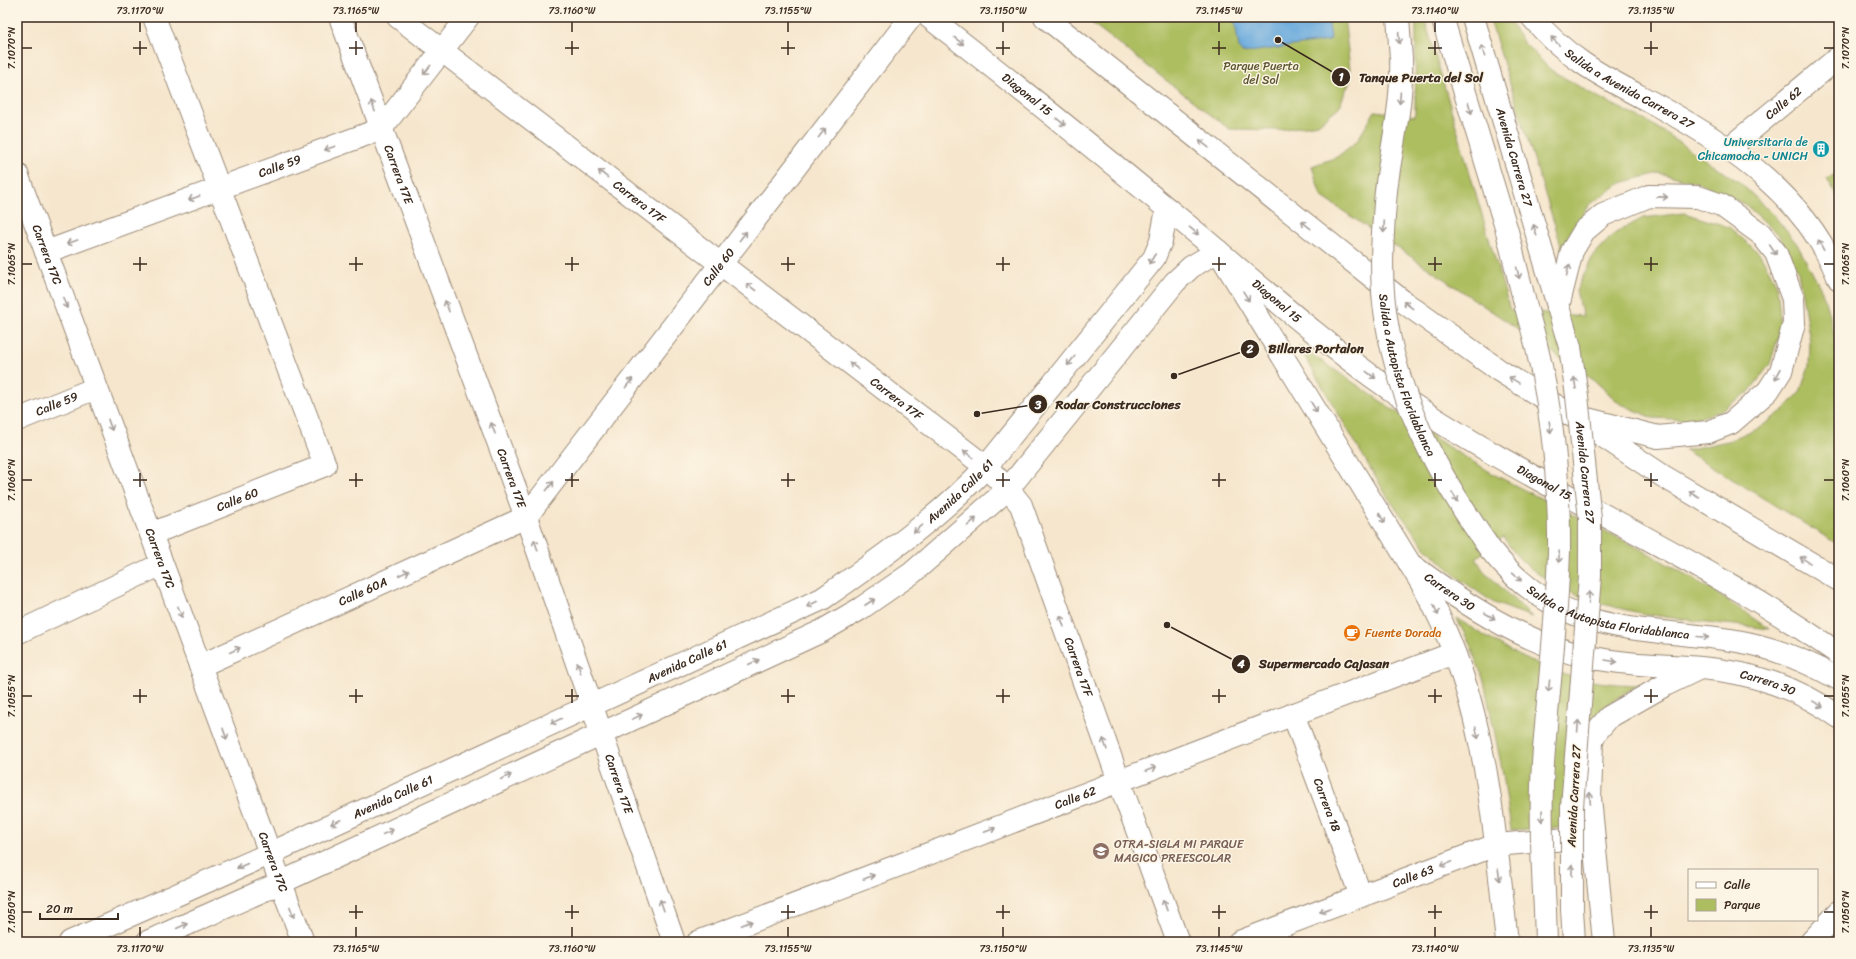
<svg xmlns="http://www.w3.org/2000/svg" width="1856" height="959" font-family="Sriracha,sans-serif">
  <style>
    .green { fill: #adbe61; stroke: #747440 }
    .water { fill: #6aaadd; stroke: #526a7e }
    .lines { fill: none; stroke-linecap: round; stroke-linejoin: round }
    .minor-casing { stroke: #988876; stroke-width: 24 }
    .major-casing { stroke: #988876; stroke-width: 24 }
    .highway-casing { stroke: #988876; stroke-width: 24 }
    .minor { stroke: #fff; stroke-width: 22 }
    .major { stroke: #fff; stroke-width: 22 }
    .highway { stroke: #fff; stroke-width: 22 }
    .highway-bridge-casing { stroke: #988876; stroke-width: 24; stroke-linecap: butt }
    .highway-bridge { stroke: #fff; stroke-width: 22 }
    .oneway { stroke: #a79f9a }
    .ticks { fill: none; stroke: #3b2a1e; stroke-width: 1.5 }
    .labels { text-anchor: middle; dominant-baseline: central; stroke-width: 3; stroke-linejoin: round; paint-order: stroke }
    .park-label { font-size: 12px; fill: #5d5632; stroke: #fcf5e5 }
    .street-label { font-size: 12px; fill: #3b2a1e; stroke: #fcf5e5 }
    .culture-label { font-size: 12px; fill: #0d838f; stroke: #fcf5e5; text-anchor: end }
    .food-label { font-size: 12px; fill: #c56008; stroke: #fcf5e5; text-anchor: start }
    .education-label { font-size: 12px; fill: #785e54; stroke: #fcf5e5; text-anchor: start }
    .leader { fill: none; stroke: #3b2a1e; stroke-width: 1.5 }
    .callout-dot { fill: #3b2a1e; stroke: #fcf5e5; stroke-width: 1.5 }
    .mark-label { font-size: 12px; text-anchor: middle; font-weight: bold; fill: #fff }
    .callout-label { font-size: 13px; text-anchor: middle; font-weight: bold; fill: #3b2a1e; stroke: #fcf5e5; stroke-width: 3; stroke-linejoin: round; paint-order: stroke }
    .neatline { fill: none; stroke: #3b2a1e; stroke-width: 1.5 }
    .ticks-label { font-size: 10px; text-anchor: middle; fill: #3b2a1e }
  </style>
  <rect width="100%" height="100%" fill="#fcf5e5"/>
  <filter id="ink" filterUnits="userSpaceOnUse"><feTurbulence type="fractalNoise" baseFrequency=".025" numOctaves="2"/><feDisplacementMap in="SourceGraphic" scale="8" xChannelSelector="R" yChannelSelector="G"/><feConvolveMatrix kernelMatrix="1 2 1 2 8 2 1 2 1" color-interpolation-filters="sRGB"/></filter>
  <filter id="wash" filterUnits="userSpaceOnUse"><feTurbulence type="fractalNoise" baseFrequency=".012" numOctaves="4" result="noise"/><feDisplacementMap in="SourceGraphic" scale="16" xChannelSelector="R" yChannelSelector="G"/><feGaussianBlur stdDeviation="0.9" result="paint"/><feColorMatrix in="noise" values="0 0 0 0 0 0 0 0 0 0 0 0 0 0 0 0 0 1.4 0 .05"/><feComposite in="paint" operator="in"/></filter>
  <g filter="url(#wash)">
    <rect width="100%" height="100%" fill="#f6e6cd"/>
    <g class="green">
      <path d="M1084,17h260l7,61 -12,29 -21,17 -40,6 -49,-1z"/>
      <path d="M1416,17h8l86,293 73,6 -7,-25 17,-35 21,-22 29,-16 41,-5 45,14 31,27 17,31 4,43 -11,36 -21,28 -31,20 -27,8 -39,-2 -33,-15 -24,-22 -274,-185 -9,-30 25,-9 20,-16 18,-30 40,5z"/>
      <path d="M1489,17h17l18,26 27,27 41,24 58,29 89,59 33,31 25,31 25,47 11,38 6,37v179l-154,-95 43,-9 34,-15 23,-17 15,-17 9,-26 1,-25 -12,-70 -20,-37 -32,-29 -43,-21 -44,-11 -39,10 -31,22 -27,43z"/>
      <path d="M1839,172v28l-12,-21z"/>
      <path d="M1298,345l152,103 47,28 151,77 59,34 62,42c-81,-11 -183,-10 -247,-68 -7,-6 -13,-16 -19,-24l-27,21 7,12 49,47 -38,-14 -33,-23 -36,-33 -39,-52z"/>
      <path d="M1456,618c33,21 66,42 103,55 25,9 53,11 79,12 -20,12 -39,23 -52,42l-7,100 -68,3 -8,-56 -19,-93 -15,-39z"/>
    </g>
    <path class="water" d="M1234,17h94l3,21 -2,3 -87,12 -3,-5z"/>
  </g>
  <g filter="url(#ink)">
    <g class="lines">
      <g class="minor-casing">
        <g id="minor">
          <path id="s1" d="M340,17l186,500 148,425"/>
          <path id="s2" d="M398,17l588,450 22,22 13,16 98,276 59,161"/>
          <path id="s3" d="M1728,149l111,-92"/>
          <path id="s4" d="M17,174l286,768"/>
          <path id="s5" d="M46,252l335,-123 87,-112"/>
          <path id="s6" d="M17,420l79,-32"/>
          <path id="s7" d="M151,534l174,-69 -171,-448"/>
          <path d="M1410,564c16,25 29,50 40,78 38,92 46,201 57,300"/>
          <path d="M17,633l145,-69"/>
          <path id="s8" d="M200,666l326,-149 385,-500"/>
          <path id="s9" d="M1293,714l68,182"/>
          <path id="s10" d="M698,942l756,-289"/>
          <path id="s11" d="M1239,942l257,-97 95,-8"/>
          <path d="M1811,942l28,-30"/>
        </g>
      </g>
      <g class="major-casing">
        <g id="major">
          <path id="s12" d="M929,17c91,71 181,144 270,218 63,53 124,108 192,155 143,98 306,164 448,264"/>
          <path d="M1045,17l360,286 95,68 71,44 92,61 176,104"/>
          <path id="s13" d="M70,942l199,-88 553,-255c58,-40 115,-80 164,-132l168,-209 7,-17 6,-32"/>
          <path id="s14" d="M147,942l133,-59 542,-252 38,-22 52,-36 96,-84 167,-207 16,-15 27,-16 192,313c53,39 114,80 179,93 37,8 74,8 112,11 49,4 98,20 138,49"/>
          <path d="M1604,942l-14,-144 2,-57 5,-10 12,-14 56,-32 33,-16"/>
        </g>
      </g>
      <g class="highway-casing">
        <g id="highway">
          <path d="M1398,17l3,42"/>
          <path d="M1442,17l65,214 19,76"/>
          <path id="s15" d="M1473,17l85,289"/>
          <path id="s16" d="M1532,17c37,45 78,63 128,90 73,40 147,91 179,172"/>
          <path d="M1558,307l14,-56 12,-20 19,-16 46,-19 49,1 23,8 40,29 15,19 17,46 1,24 -13,48 -13,20 -37,32 -23,9 -50,5 -87,-22"/>
          <path id="s17" d="M1490,549c71,90 148,76 247,92 36,6 71,21 102,38"/>
          <path d="M1572,909l2,33"/>
          <path d="M1545,910l1,32"/>
        </g>
      </g>
      <use href="#minor" class="minor"/>
      <use href="#major" class="major"/>
      <use href="#highway" class="highway"/>
      <g class="highway-bridge-casing">
        <g id="highway-bridge">
          <path id="s18" d="M1401,59c2,47 -10,87 -15,132 -3,36 -6,75 -2,112 11,95 52,169 106,246"/>
          <path d="M1526,307c23,77 34,163 33,244 -2,71 -11,141 -16,212 -3,49 -1,98 2,147"/>
          <path id="s19" d="M1558,307l12,40 7,49 13,123v57l-18,231v102"/>
        </g>
      </g>
      <use href="#highway-bridge" class="highway-bridge"/>
    </g>
    <defs><path id="oneway-shaft" d="M-6 0H5M1.5-3L5.5 0L1.5 3" fill="none" stroke-width="1.6" stroke-linecap="round" stroke-linejoin="round"/></defs>
    <g class="oneway">
      <use href="#oneway-shaft" transform="translate(1399 38) rotate(86)"/>
      <use href="#oneway-shaft" transform="translate(959 41) rotate(38)"/>
      <use href="#oneway-shaft" transform="translate(1555 41) rotate(-134)"/>
      <use href="#oneway-shaft" transform="translate(1483 51) rotate(-106)"/>
      <use href="#oneway-shaft" transform="translate(427 70) rotate(128)"/>
      <use href="#oneway-shaft" transform="translate(1400 98) rotate(94)"/>
      <use href="#oneway-shaft" transform="translate(373 106) rotate(-110)"/>
      <use href="#oneway-shaft" transform="translate(1470 108) rotate(73)"/>
      <use href="#oneway-shaft" transform="translate(1061 122) rotate(39)"/>
      <use href="#oneway-shaft" transform="translate(822 133) rotate(-52)"/>
      <use href="#oneway-shaft" transform="translate(1204 144) rotate(-142)"/>
      <use href="#oneway-shaft" transform="translate(330 148) rotate(160)"/>
      <use href="#oneway-shaft" transform="translate(603 174) rotate(-143)"/>
      <use href="#oneway-shaft" transform="translate(1662 197) rotate(1)"/>
      <use href="#oneway-shaft" transform="translate(194 198) rotate(160)"/>
      <use href="#oneway-shaft" transform="translate(1306 225) rotate(-142)"/>
      <use href="#oneway-shaft" transform="translate(1384 227) rotate(93)"/>
      <use href="#oneway-shaft" transform="translate(1535 230) rotate(-106)"/>
      <use href="#oneway-shaft" transform="translate(1194 231) rotate(40)"/>
      <use href="#oneway-shaft" transform="translate(743 236) rotate(-52)"/>
      <use href="#oneway-shaft" transform="translate(72 242) rotate(160)"/>
      <use href="#oneway-shaft" transform="translate(1821 245) rotate(-118)"/>
      <use href="#oneway-shaft" transform="translate(1773 250) rotate(56)"/>
      <use href="#oneway-shaft" transform="translate(1152 259) rotate(123)"/>
      <use href="#oneway-shaft" transform="translate(1568 270) rotate(-76)"/>
      <use href="#oneway-shaft" transform="translate(1518 273) rotate(76)"/>
      <use href="#oneway-shaft" transform="translate(751 287) rotate(-143)"/>
      <use href="#oneway-shaft" transform="translate(1246 296) rotate(58)"/>
      <use href="#oneway-shaft" transform="translate(65 303) rotate(70)"/>
      <use href="#oneway-shaft" transform="translate(1408 305) rotate(-143)"/>
      <use href="#oneway-shaft" transform="translate(447 306) rotate(-110)"/>
      <use href="#oneway-shaft" transform="translate(1071 361) rotate(129)"/>
      <use href="#oneway-shaft" transform="translate(854 366) rotate(-143)"/>
      <use href="#oneway-shaft" transform="translate(1778 374) rotate(119)"/>
      <use href="#oneway-shaft" transform="translate(1371 375) rotate(37)"/>
      <use href="#oneway-shaft" transform="translate(1514 380) rotate(-149)"/>
      <use href="#oneway-shaft" transform="translate(629 383) rotate(-52)"/>
      <use href="#oneway-shaft" transform="translate(1575 383) rotate(-99)"/>
      <use href="#oneway-shaft" transform="translate(1314 407) rotate(58)"/>
      <use href="#oneway-shaft" transform="translate(110 425) rotate(70)"/>
      <use href="#oneway-shaft" transform="translate(1550 427) rotate(82)"/>
      <use href="#oneway-shaft" transform="translate(493 428) rotate(-110)"/>
      <use href="#oneway-shaft" transform="translate(968 454) rotate(-143)"/>
      <use href="#oneway-shaft" transform="translate(550 486) rotate(-52)"/>
      <use href="#oneway-shaft" transform="translate(1694 494) rotate(-149)"/>
      <use href="#oneway-shaft" transform="translate(1455 497) rotate(59)"/>
      <use href="#oneway-shaft" transform="translate(1382 518) rotate(58)"/>
      <use href="#oneway-shaft" transform="translate(972 522) rotate(-41)"/>
      <use href="#oneway-shaft" transform="translate(918 529) rotate(140)"/>
      <use href="#oneway-shaft" transform="translate(536 545) rotate(-109)"/>
      <use href="#oneway-shaft" transform="translate(1559 557) rotate(92)"/>
      <use href="#oneway-shaft" transform="translate(1805 560) rotate(-149)"/>
      <use href="#oneway-shaft" transform="translate(404 573) rotate(-25)"/>
      <use href="#oneway-shaft" transform="translate(1517 577) rotate(41)"/>
      <use href="#oneway-shaft" transform="translate(1589 597) rotate(-86)"/>
      <use href="#oneway-shaft" transform="translate(870 602) rotate(-33)"/>
      <use href="#oneway-shaft" transform="translate(812 604) rotate(153)"/>
      <use href="#oneway-shaft" transform="translate(1436 610) rotate(66)"/>
      <use href="#oneway-shaft" transform="translate(180 612) rotate(70)"/>
      <use href="#oneway-shaft" transform="translate(1490 616) rotate(30)"/>
      <use href="#oneway-shaft" transform="translate(1062 621) rotate(-109)"/>
      <use href="#oneway-shaft" transform="translate(1703 637) rotate(5)"/>
      <use href="#oneway-shaft" transform="translate(235 650) rotate(-25)"/>
      <use href="#oneway-shaft" transform="translate(1611 661) rotate(9)"/>
      <use href="#oneway-shaft" transform="translate(754 662) rotate(-25)"/>
      <use href="#oneway-shaft" transform="translate(579 668) rotate(-109)"/>
      <use href="#oneway-shaft" transform="translate(1549 686) rotate(96)"/>
      <use href="#oneway-shaft" transform="translate(1818 704) rotate(29)"/>
      <use href="#oneway-shaft" transform="translate(637 717) rotate(-25)"/>
      <use href="#oneway-shaft" transform="translate(556 721) rotate(155)"/>
      <use href="#oneway-shaft" transform="translate(1578 726) rotate(-86)"/>
      <use href="#oneway-shaft" transform="translate(1477 733) rotate(77)"/>
      <use href="#oneway-shaft" transform="translate(225 734) rotate(70)"/>
      <use href="#oneway-shaft" transform="translate(1105 744) rotate(-109)"/>
      <use href="#oneway-shaft" transform="translate(1151 769) rotate(-21)"/>
      <use href="#oneway-shaft" transform="translate(506 777) rotate(-25)"/>
      <use href="#oneway-shaft" transform="translate(1590 798) rotate(-92)"/>
      <use href="#oneway-shaft" transform="translate(1542 816) rotate(91)"/>
      <use href="#oneway-shaft" transform="translate(336 822) rotate(155)"/>
      <use href="#oneway-shaft" transform="translate(990 830) rotate(-21)"/>
      <use href="#oneway-shaft" transform="translate(388 832) rotate(-25)"/>
      <use href="#oneway-shaft" transform="translate(1446 864) rotate(159)"/>
      <use href="#oneway-shaft" transform="translate(242 866) rotate(156)"/>
      <use href="#oneway-shaft" transform="translate(1572 870) rotate(-90)"/>
      <use href="#oneway-shaft" transform="translate(1499 875) rotate(83)"/>
      <use href="#oneway-shaft" transform="translate(869 877) rotate(-21)"/>
      <use href="#oneway-shaft" transform="translate(662 905) rotate(-109)"/>
      <use href="#oneway-shaft" transform="translate(1165 905) rotate(-110)"/>
      <use href="#oneway-shaft" transform="translate(1325 910) rotate(159)"/>
      <use href="#oneway-shaft" transform="translate(292 912) rotate(69)"/>
      <use href="#oneway-shaft" transform="translate(747 923) rotate(-21)"/>
      <use href="#oneway-shaft" transform="translate(182 926) rotate(-24)"/>
    </g>
  </g>
  <path class="ticks" d="M140,22v10M356,22v10M572,22v10M788,22v10M1003,22v10M1219,22v10M1435,22v10M1651,22v10M140,41v14M356,41v14M572,41v14M788,41v14M1003,41v14M1219,41v14M1435,41v14M1651,41v14M22,48h10M133,48h14M349,48h14M565,48h14M781,48h14M996,48h14M1212,48h14M1428,48h14M1644,48h14M1824,48h10M140,257v14M356,257v14M572,257v14M788,257v14M1003,257v14M1219,257v14M1435,257v14M1651,257v14M22,264h10M133,264h14M349,264h14M565,264h14M781,264h14M996,264h14M1212,264h14M1428,264h14M1644,264h14M1824,264h10M140,473v14M356,473v14M572,473v14M788,473v14M1003,473v14M1219,473v14M1435,473v14M1651,473v14M22,480h10M133,480h14M349,480h14M565,480h14M781,480h14M996,480h14M1212,480h14M1428,480h14M1644,480h14M1824,480h10M140,689v14M356,689v14M572,689v14M788,689v14M1003,689v14M1219,689v14M1435,689v14M1651,689v14M22,696h10M133,696h14M349,696h14M565,696h14M781,696h14M996,696h14M1212,696h14M1428,696h14M1644,696h14M1824,696h10M356,905v14M572,905v14M788,905v14M1003,905v14M1219,905v14M1435,905v14M1651,905v14M22,912h10M349,912h14M565,912h14M781,912h14M996,912h14M1212,912h14M1428,912h14M1644,912h14M1824,912h10M140,927v10M356,927v10M572,927v10M788,927v10M1003,927v10M1219,927v10M1435,927v10M1651,927v10"/>
  <defs>
    <g id="building-disc" transform="scale(0.9)"><circle r="9.5" fill="#0f9aa8" stroke="#fcf5e5"/><path d="M-4-6H4V6H1V3H-1V6H-4ZM-2.5-4.3h1.7v1.8h-1.7ZM.8-4.3h1.7v1.8H.8ZM-2.5-1h1.7V.8h-1.7ZM.8-1h1.7V.8H.8Z" fill="#fff"/></g>
    <g id="cafe-disc" transform="scale(0.9)"><circle r="9.5" fill="#e8710a" stroke="#fcf5e5"/><path d="M-5.5-4.5H6V0H3Q3 3.5 0 3.5H-2.5Q-5.5 3.5-5.5 0ZM3-3.2v2h1.7v-2ZM-6 4.5H4V6H-6Z" fill="#fff"/></g>
    <g id="school-disc" transform="scale(0.9)"><circle r="9.5" fill="#8d6e63" stroke="#fcf5e5"/><path d="M0-5L7-2L0 1L-7-2ZM-4 1L0 2.5L4 1V4Q0 6-4 4Z" fill="#fff"/></g>
  </defs>
  <g fill-rule="evenodd">
    <use href="#building-disc" x="1821" y="149"/>
    <use href="#cafe-disc" x="1352" y="633"/>
    <use href="#school-disc" x="1101" y="851"/>
  </g>
  <g class="labels">
    <g class="park-label">
      <text x="1261" y="66">Parque Puerta<tspan x="1261" dy="14">del Sol</tspan></text>
    </g>
    <g class="street-label">
      <text stroke="none"><textPath href="#s16" startOffset="122">Salida a Avenida Carrera 27</textPath></text>
      <text stroke="none"><textPath href="#s12" startOffset="125">Diagonal 15</textPath></text>
      <text stroke="none"><textPath href="#s3" startOffset="72">Calle 62</textPath></text>
      <text stroke="none"><textPath href="#s15" startOffset="146">Avenida Carrera 27</textPath></text>
      <text stroke="none"><textPath href="#s5" startOffset="249">Calle 59</textPath></text>
      <text stroke="none"><textPath href="#s1" startOffset="168">Carrera 17E</textPath></text>
      <text stroke="none"><textPath href="#s2" startOffset="304">Carrera 17F</textPath></text>
      <text stroke="none"><textPath href="#s4" startOffset="86">Carrera 17C</textPath></text>
      <text stroke="none"><textPath href="#s8" startOffset="674">Calle 60</textPath></text>
      <text stroke="none"><textPath href="#s12" startOffset="449">Diagonal 15</textPath></text>
      <text stroke="none"><textPath href="#s18" startOffset="321">Salida a Autopista Floridablanca</textPath></text>
      <text stroke="none"><textPath href="#s2" startOffset="628">Carrera 17F</textPath></text>
      <text stroke="none"><textPath href="#s6" startOffset="43">Calle 59</textPath></text>
      <text stroke="none"><textPath href="#s19" startOffset="168">Avenida Carrera 27</textPath></text>
      <text stroke="none"><textPath href="#s1" startOffset="492">Carrera 17E</textPath></text>
      <text stroke="none"><textPath href="#s12" startOffset="773">Diagonal 15</textPath></text>
      <text stroke="none"><textPath href="#s13" startOffset="1002">Avenida Calle 61</textPath></text>
      <text stroke="none"><textPath href="#s7" startOffset="93">Calle 60</textPath></text>
      <text stroke="none"><textPath href="#s4" startOffset="410">Carrera 17C</textPath></text>
      <text stroke="none"><textPath href="#s14" startOffset="1713">Carrera 30</textPath></text>
      <text stroke="none"><textPath href="#s8" startOffset="179">Calle 60A</textPath></text>
      <text stroke="none"><textPath href="#s17" startOffset="140">Salida a Autopista Floridablanca</textPath></text>
      <text stroke="none"><textPath href="#s13" startOffset="678">Avenida Calle 61</textPath></text>
      <text stroke="none"><textPath href="#s2" startOffset="964">Carrera 17F</textPath></text>
      <text stroke="none"><textPath href="#s14" startOffset="2049">Carrera 30</textPath></text>
      <text stroke="none"><textPath href="#s1" startOffset="816">Carrera 17E</textPath></text>
      <text stroke="none"><textPath href="#s13" startOffset="354">Avenida Calle 61</textPath></text>
      <text transform="translate(1574 796) rotate(-87)">Avenida Carrera 27</text>
      <text stroke="none"><textPath href="#s10" startOffset="404">Calle 62</textPath></text>
      <text stroke="none"><textPath href="#s9" startOffset="97">Carrera 18</textPath></text>
      <text stroke="none"><textPath href="#s4" startOffset="734">Carrera 17C</textPath></text>
      <text stroke="none"><textPath href="#s11" startOffset="186">Calle 63</textPath></text>
    </g>
    <g class="culture-label">
      <text x="1808" y="142">Universitaria de<tspan x="1808" dy="14">Chicamocha - UNICH</tspan></text>
    </g>
    <g class="food-label">
      <text x="1365" y="633">Fuente Dorada</text>
    </g>
    <g class="education-label">
      <text x="1114" y="844">OTRA-SIGLA MI PARQUE<tspan x="1114" dy="14">MAGICO PREESCOLAR</tspan></text>
    </g>
  </g>
  <path class="leader" d="M1278 40L1341 77M1174 376L1250 349M977 414L1038 404M1167 625L1241 664"/>
  <g class="callout-dot">
    <circle cx="1278" cy="40" r="4"/>
    <circle cx="1174" cy="376" r="4"/>
    <circle cx="977" cy="414" r="4"/>
    <circle cx="1167" cy="625" r="4"/>
    <circle cx="1341" cy="77" r="10"/>
    <circle cx="1250" cy="349" r="10"/>
    <circle cx="1038" cy="404" r="10"/>
    <circle cx="1241" cy="664" r="10"/>
  </g>
  <g class="mark-label">
    <text x="1341" y="81">1</text>
    <text x="1250" y="353">2</text>
    <text x="1038" y="409">3</text>
    <text x="1241" y="668">4</text>
  </g>
  <g class="callout-label">
    <text x="1421" y="82">Tanque Puerta del Sol</text>
    <text x="1316" y="353">Billares Portalon</text>
    <text x="1118" y="409">Rodar Construcciones</text>
    <text x="1324" y="668">Supermercado Cajasan</text>
  </g>
  <rect width="1856" height="959" fill="none" stroke="#fcf5e5" stroke-width="44"/>
  <rect x="1688" y="869" width="130" height="52" fill="#fcf5e5" stroke="#afa495"/>
  <rect x="1696" y="882" width="20" height="6" fill="#ffffff" stroke="#afa495"/>
  <text x="1724" y="889" font-size="12" fill="#3b2a1e">Calle</text>
  <rect x="1696" y="899" width="20" height="12" fill="#adbe61" stroke="#afa495"/>
  <text x="1724" y="909" font-size="12" fill="#3b2a1e">Parque</text>
  <path d="M40 913v6h78v-6" fill="none" stroke="#3b2a1e" stroke-width="2"/>
  <text x="46" y="913" font-size="12" fill="#3b2a1e" stroke="#fcf5e5" stroke-width="3" paint-order="stroke">20 m</text>
  <rect x="22" y="22" width="1812" height="915" class="neatline"/>
  <g class="ticks-label">
    <text x="140" y="14">73.1170°W</text>
    <text x="356" y="14">73.1165°W</text>
    <text x="572" y="14">73.1160°W</text>
    <text x="788" y="14">73.1155°W</text>
    <text x="1003" y="14">73.1150°W</text>
    <text x="1219" y="14">73.1145°W</text>
    <text x="1435" y="14">73.1140°W</text>
    <text x="1651" y="14">73.1135°W</text>
    <text transform="translate(11 48) rotate(-90)" y="4">7.1070°N</text>
    <text transform="translate(1845 48) rotate(-90)" y="4">7.1070°N</text>
    <text transform="translate(11 264) rotate(-90)" y="4">7.1065°N</text>
    <text transform="translate(1845 264) rotate(-90)" y="4">7.1065°N</text>
    <text transform="translate(11 480) rotate(-90)" y="4">7.1060°N</text>
    <text transform="translate(1845 480) rotate(-90)" y="4">7.1060°N</text>
    <text transform="translate(11 696) rotate(-90)" y="4">7.1055°N</text>
    <text transform="translate(1845 696) rotate(-90)" y="4">7.1055°N</text>
    <text transform="translate(11 912) rotate(-90)" y="4">7.1050°N</text>
    <text transform="translate(1845 912) rotate(-90)" y="4">7.1050°N</text>
    <text x="140" y="952">73.1170°W</text>
    <text x="356" y="952">73.1165°W</text>
    <text x="572" y="952">73.1160°W</text>
    <text x="788" y="952">73.1155°W</text>
    <text x="1003" y="952">73.1150°W</text>
    <text x="1219" y="952">73.1145°W</text>
    <text x="1435" y="952">73.1140°W</text>
    <text x="1651" y="952">73.1135°W</text>
  </g>
</svg>
